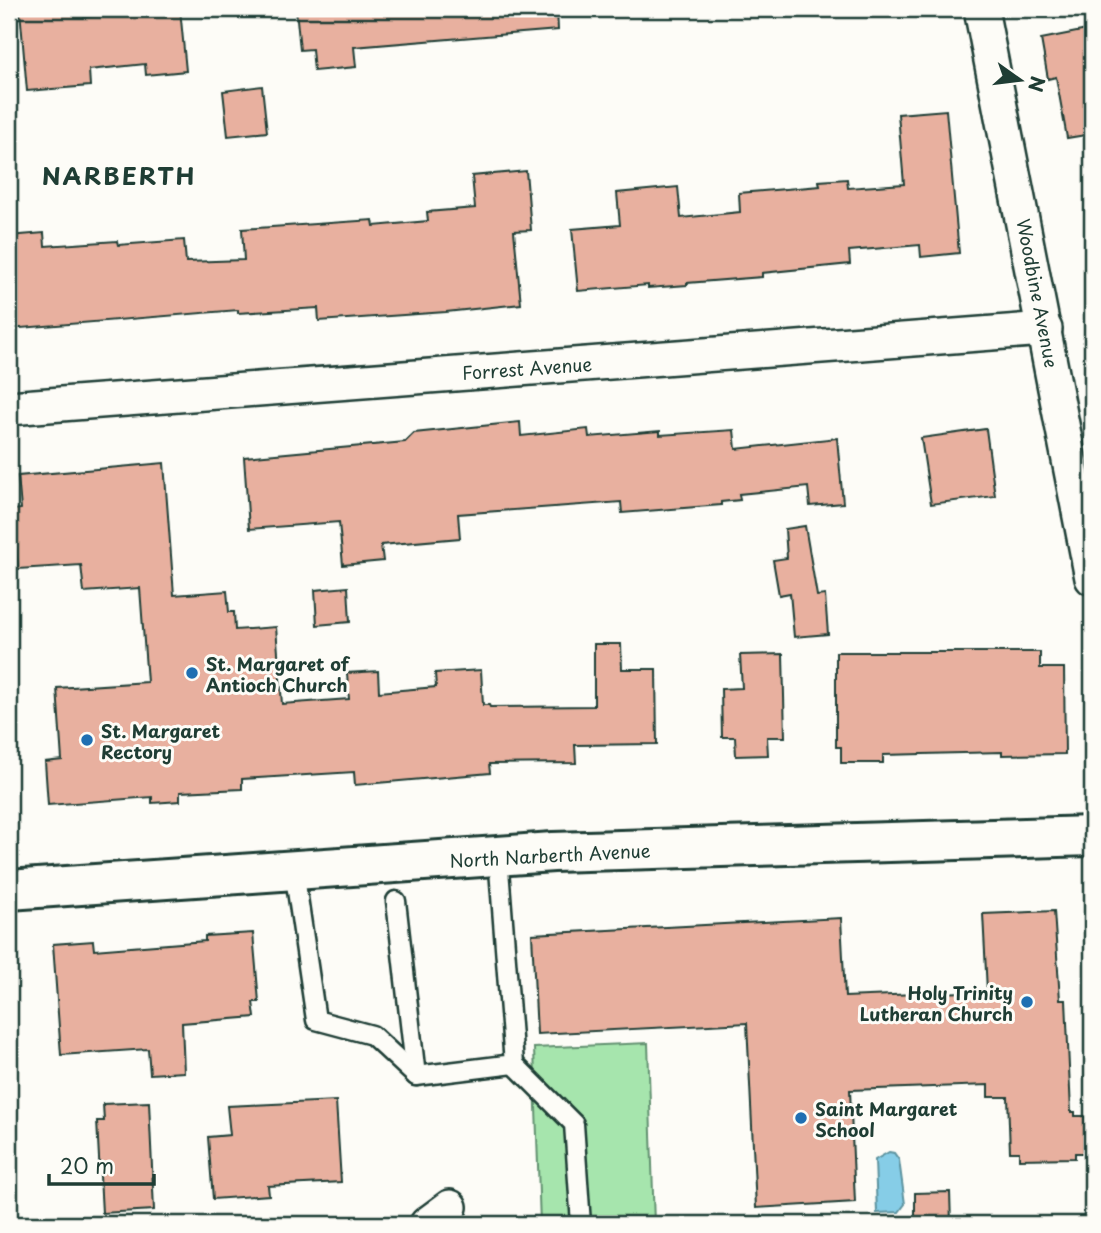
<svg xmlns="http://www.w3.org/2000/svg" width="1101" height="1233" font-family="'Playpen Sans',sans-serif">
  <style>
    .green { fill: #a6e5ad; stroke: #629170; stroke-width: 2 }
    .water { fill: #86cde7; stroke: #5d939f; stroke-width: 2 }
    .building { fill: #e8b09f; stroke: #1f3d34; stroke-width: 2 }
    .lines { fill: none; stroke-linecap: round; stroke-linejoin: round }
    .lane-casing { stroke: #1f3d34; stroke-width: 23 }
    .street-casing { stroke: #1f3d34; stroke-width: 38 }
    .secondary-casing { stroke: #1f3d34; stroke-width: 44 }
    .lane { stroke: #fdfcf7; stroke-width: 18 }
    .street { stroke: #fdfcf7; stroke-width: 33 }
    .secondary { stroke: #fdfcf7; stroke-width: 38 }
    .poi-dot { fill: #1f6fb2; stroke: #fdfcf7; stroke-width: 2.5 }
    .labels { text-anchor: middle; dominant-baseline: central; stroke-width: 6; stroke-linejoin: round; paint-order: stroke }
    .street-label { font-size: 18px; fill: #1f3d34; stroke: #fdfcf7 }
    .poi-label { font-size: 18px; font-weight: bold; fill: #1f3d34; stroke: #fdfcf7; text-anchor: start }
    .district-label { font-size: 24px; font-weight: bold; letter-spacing: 2px; fill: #1f3d34; stroke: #fdfcf7 }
  </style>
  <rect width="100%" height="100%" fill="#fdfcf7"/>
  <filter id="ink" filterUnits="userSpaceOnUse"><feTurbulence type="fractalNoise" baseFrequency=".0143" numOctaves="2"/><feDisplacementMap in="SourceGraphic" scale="14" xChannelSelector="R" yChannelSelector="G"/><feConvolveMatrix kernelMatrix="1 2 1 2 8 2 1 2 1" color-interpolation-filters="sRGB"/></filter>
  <g filter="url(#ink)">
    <path class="green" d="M648,1043l6,181h-114l-6,-176z"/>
    <path class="water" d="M889,1152l5,1 5,7 6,44 -6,8 -22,1 -2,-53z"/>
    <g class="building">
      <path d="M34,9h50v8l67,-6v-2h29l6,62 -40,4 -1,-11 -56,6 1,16 -63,5 -7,-81z"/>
      <path d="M296,9h261l1,21 -204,17 2,20 -42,4 -2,-22 -12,1z"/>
      <path d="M1092,29v105l-25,4 -11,-61 -8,2 -7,-40z"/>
      <path d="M262,86l5,46 -39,4 -5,-45z"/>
      <path d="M946,110l13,143 -38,4 -1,-12 -71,6 1,13 -88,9v4l-75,6v2l-39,3v-3l-70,6 -6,-62 48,-4 -3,-32 61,-6 3,31 59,-6 -1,-19 81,-7 -1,-5 28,-2 1,9 56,-4 -6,-70z"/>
      <path d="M526,171l5,59 -17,1 7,73 -75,8 -127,9 -1,-13 -80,5v-3l-229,19v-93l35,-3 1,13 72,-5 1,4 66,-5 2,22 58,-2 -2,-31 131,-9 1,6 54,-5 -1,-9 48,-4 -3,-32z"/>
      <path d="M520,422l1,14 67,-7 1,8 71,-6v4l74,-5 2,19 101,-11 6,65 -33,3 -2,-19 -69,7 1,6 -19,2v3l-99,8 -1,-11 -163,12 2,24 -79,7 2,16 -40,4 -4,-43 -90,7 -5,-72 161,-15 9,-9z"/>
      <path d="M986,429l9,67 -64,8 -10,-66z"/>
      <path d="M164,463l10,132 53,-4 2,21h5l1,18 41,-3 6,77 67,-5 -2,-26 31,-2 1,21 57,-5 -1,-14 46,-3 2,35h6l1,2 104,-1v-62h27l1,25h34l1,75 -82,1 1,18 -87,1 1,9 -135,12 -1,-13 -112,7v10l-62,3v9l-28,2v-6l-104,8 -3,-43 17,-2 -5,-72 90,-6 -7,-94 -56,4 -3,-27 -63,4 -5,-59 8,-1 -3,-33z"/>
      <path d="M805,526l12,70 8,-1 3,39 -34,3 -4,-44 -11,2 -6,-35 14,-2 -2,-29z"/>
      <path d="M348,587l2,35 -33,3 -2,-35z"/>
      <path d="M836,652h204v16h24l1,86 -63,1v-3l-119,3v8h-42v-16h-5z"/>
      <path d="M783,654l2,83h-18l1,18 -32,1 -1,-19h-13l-1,-48 21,-1 -2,-33z"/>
      <path d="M1054,911l6,89h6l5,112h4v4h10l1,37h-11v5l-56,1v-7h-9l-2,-55h-20v-12l-138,5 5,112 -99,6 -9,-185 -210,11 -5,-100 309,-16 4,79 142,-6 -4,-77z"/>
      <path d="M253,933l6,69h-6l2,15 -73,6 2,49 -34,2 -2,-25 -87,6 -8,-111 40,-3 1,9 111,-9v-5z"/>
      <path d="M336,1101l5,81 -73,4 1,9 -56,4 -5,-62 22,-2 -3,-29z"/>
      <path d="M149,1102l5,108 -52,3 -5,-92h7l-1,-17z"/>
      <path d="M950,1192l1,32h-36v-31z"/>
    </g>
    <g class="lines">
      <g class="lane-casing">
        <g id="lane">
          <path d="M294,870l22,150 56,15 44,41 98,-12 -16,-208"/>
          <path d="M396,901l20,175"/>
          <path d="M514,1064l60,60 7,100"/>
        </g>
      </g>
      <g class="street-casing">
        <g id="street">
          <path d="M981,9l111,569"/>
          <path d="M9,408l1036,-79"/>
          <path d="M427,1224l23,-17"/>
        </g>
      </g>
      <g class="secondary-casing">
        <path id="secondary" d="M9,890l544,-38 539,-16"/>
      </g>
      <use href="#lane" class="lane"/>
      <use href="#street" class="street"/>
      <use href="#secondary" class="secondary"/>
    </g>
  </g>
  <g class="poi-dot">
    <circle cx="192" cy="673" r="7"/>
    <circle cx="87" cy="740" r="7"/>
    <circle cx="1027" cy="1002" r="7"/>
    <circle cx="801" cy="1118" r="7"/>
  </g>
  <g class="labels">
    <g class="street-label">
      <text transform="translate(1038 293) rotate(79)">Woodbine Avenue</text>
      <text transform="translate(527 368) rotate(-4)">Forrest Avenue</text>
      <text transform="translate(550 855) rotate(-3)">North Narberth Avenue</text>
    </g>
    <g class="poi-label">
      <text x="206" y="663">St. Margaret of<tspan x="206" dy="21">Antioch Church</tspan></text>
      <text x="101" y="730">St. Margaret<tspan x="101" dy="21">Rectory</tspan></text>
      <text x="1013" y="992" text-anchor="end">Holy Trinity<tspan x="1013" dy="21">Lutheran Church</tspan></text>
      <text x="815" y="1108">Saint Margaret<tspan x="815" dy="21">School</tspan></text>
    </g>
    <g class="district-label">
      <text x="119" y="175">NARBERTH</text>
    </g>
  </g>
  <rect width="1101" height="1233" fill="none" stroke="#fdfcf7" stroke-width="35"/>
  <rect x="18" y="18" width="1066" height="1198" fill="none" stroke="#1f3d34" stroke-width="2.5" filter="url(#ink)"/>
  <g transform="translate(1020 80) rotate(104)" stroke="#fdfcf7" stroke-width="5" paint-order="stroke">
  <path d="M0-5L12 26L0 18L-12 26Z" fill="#1f3d34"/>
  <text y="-10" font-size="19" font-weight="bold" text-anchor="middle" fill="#1f3d34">N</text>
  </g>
  <path d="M49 1174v10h105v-10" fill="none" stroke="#1f3d34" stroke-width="3.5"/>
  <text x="60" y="1174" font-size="21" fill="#1f3d34" stroke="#fdfcf7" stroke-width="5" paint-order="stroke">20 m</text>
</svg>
